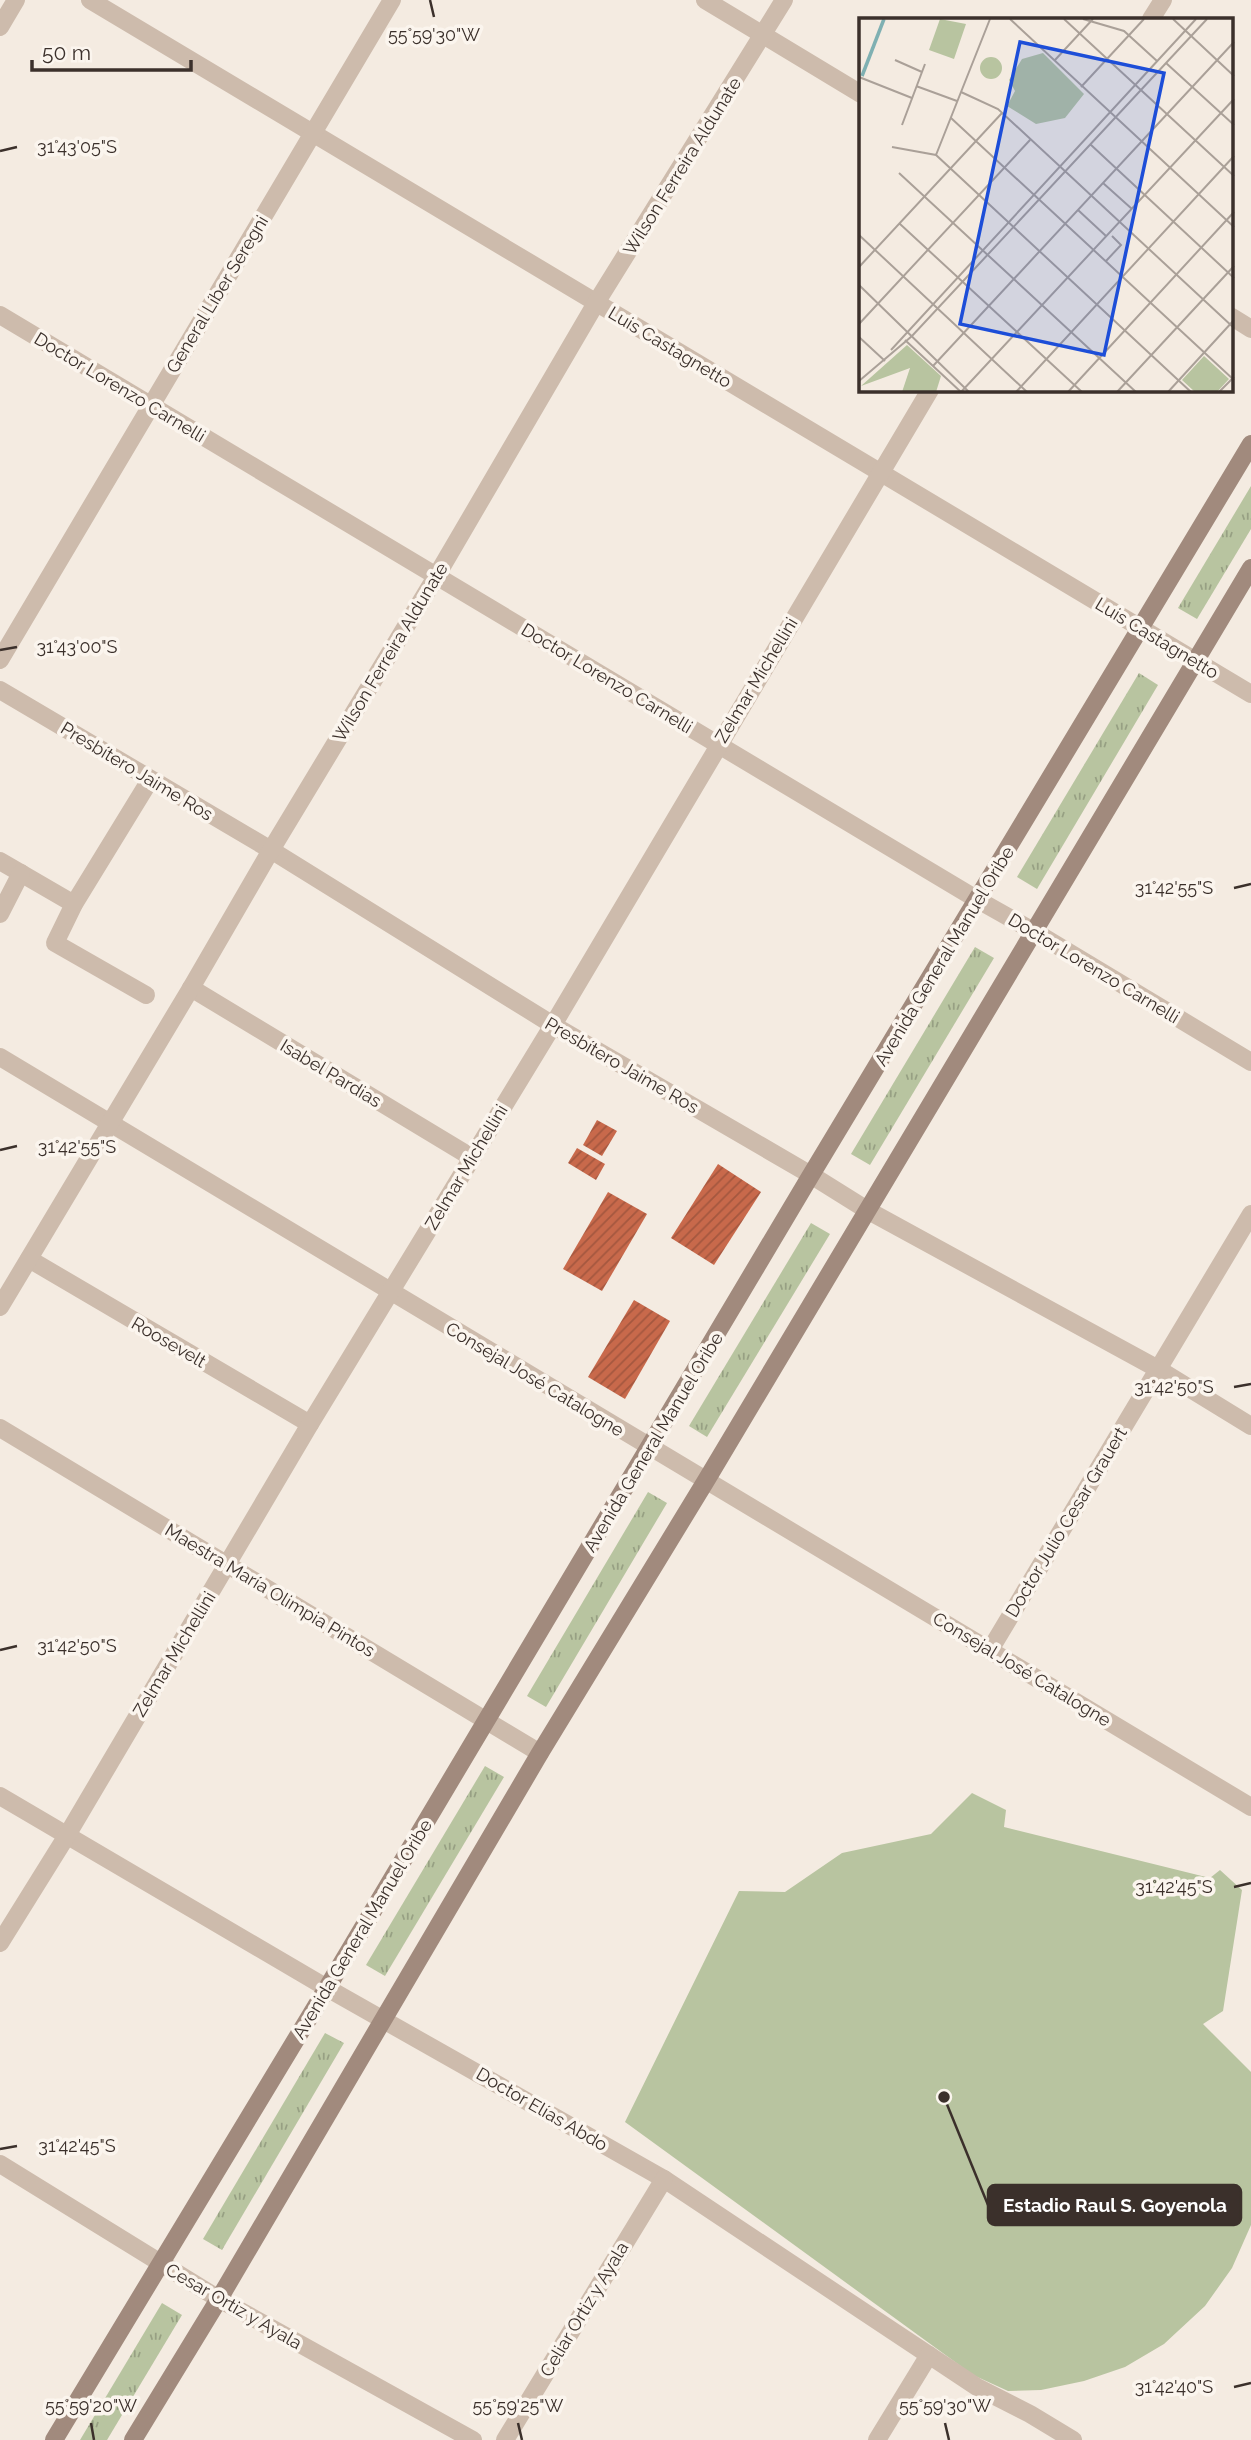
<svg xmlns="http://www.w3.org/2000/svg" width="1251" height="2440" font-family="Raleway,sans-serif">
  <style>
    .grass { fill: url(#grass-tufts) }
    .garden { fill: #b8c4a0 }
    .building { fill: url(#building-hatch) }
    .lines { fill: none; stroke-linecap: round; stroke-linejoin: round }
    .street { stroke: #cdbbac; stroke-width: 18 }
    .secondary { stroke: #a18a7d; stroke-width: 18 }
    .ticks { fill: none; stroke: #3b302b; stroke-width: 2.5 }
    .labels { text-anchor: middle; dominant-baseline: central; stroke-width: 7; stroke-linejoin: round; paint-order: stroke }
    .street-label { font-size: 18px; fill: #3b302b; stroke: #fbf5ee }
    .inset-river { fill: none; stroke: #7fb0b2; stroke-width: 3.5 }
    .inset-road { fill: none; stroke: #aaa098; stroke-width: 2 }
    .view { fill: #1d4ed8; fill-opacity: 0.15; stroke: #1d4ed8; stroke-width: 3.5 }
    .inset-edge { fill: none; stroke: #3b302b; stroke-width: 3.5 }
    .ticks-label { font-size: 18px; text-anchor: middle; fill: #3b302b; stroke: #fbf5ee; stroke-width: 7; stroke-linejoin: round; paint-order: stroke }
    .leader { fill: none; stroke: #3b302b; stroke-width: 2.5 }
    .callout-dot { fill: #3b302b; stroke: #fbf5ee; stroke-width: 2.5 }
    .callout { fill: #3b302b; stroke: #3b302b; stroke-width: 2.5 }
    .callout-label { font-size: 19px; text-anchor: middle; font-weight: bold; fill: #fff }
  </style>
  <defs>
    <pattern id="grass-tufts" width="24" height="20" patternUnits="userSpaceOnUse" patternTransform="scale(1.75)"><rect width="24" height="20" fill="#b8c4a0"/><path d="M3 7l-1-3M5 7V3M7 7l1-3M15 17l-1-3M17 17v-4M19 17l1-3" fill="none" stroke="#97a083"/></pattern>
    <pattern id="building-hatch" width="6" height="6" patternUnits="userSpaceOnUse" patternTransform="scale(1.75)"><rect width="6" height="6" fill="#c8694b"/><path d="M-1 1l2-2M0 6l6-6M5 7l2-2" fill="none" stroke="#a4573f"/></pattern>
  </defs>
  <rect width="100%" height="100%" fill="#f4ebe1"/>
  <g class="grass">
    <path d="M1251,486v43l-54,90 -19,-11z"/>
    <path d="M1139,673l19,12 -121,204 -20,-12z"/>
    <path d="M975,947l19,11 -124,207 -19,-11z"/>
    <path d="M811,1223l19,11 -123,203 -18,-11z"/>
    <path d="M648,1492l19,11 -121,204 -19,-11z"/>
    <path d="M485,1766l19,11 -119,199 -19,-11z"/>
    <path d="M325,2033l19,10 -122,207 -19,-11z"/>
    <path d="M162,2303l20,12 -75,125h-27z"/>
  </g>
  <path class="garden" d="M972,1793l34,17 -2,17 206,51 10,-8 22,20 -19,121 -20,13 48,48v153l-19,43 -27,38 -41,38 -39,23 -41,14 -43,9 -33,1 -35,-16 -348,-253 114,-231 46,1 57,-39 89,-19z"/>
  <g class="building">
    <path d="M597,1120l20,11 -15,25 -19,-11z"/>
    <path d="M577,1148l28,16 -9,16 -28,-17z"/>
    <path d="M718,1164l43,28 -47,73 -43,-27z"/>
    <path d="M608,1192l39,22 -45,77 -39,-22z"/>
    <path d="M634,1300l36,21 -45,78 -37,-22z"/>
  </g>
  <g class="lines">
    <g class="street">
      <path d="M90,0l1161,694"/>
      <path d="M705,0l156,94"/>
      <path d="M1151,19l12,-19"/>
      <path d="M0,27l16,-27"/>
      <path d="M0,315l978,585 57,32 216,130"/>
      <path d="M1232,317l19,12"/>
      <path d="M0,660l392,-660"/>
      <path d="M0,690l271,160 282,175 258,150 56,35 291,159 93,57"/>
      <path d="M0,861l74,43"/>
      <path d="M0,914l21,-41"/>
      <path d="M191,988l280,169"/>
      <path d="M146,995l-91,-52 19,-39 76,-124"/>
      <path d="M0,1057l1251,750"/>
      <path d="M29,1259l281,165"/>
      <path d="M0,1307l191,-319 80,-138 166,-275 159,-272 188,-303"/>
      <path d="M0,1428l540,325"/>
      <path d="M990,1650l261,-436"/>
      <path d="M0,1796l327,192 337,191 313,208 53,27 43,26"/>
      <path d="M0,1943l66,-106 244,-413 243,-399 377,-635"/>
      <path d="M0,2164l219,135 254,141"/>
      <path d="M505,2440l159,-261"/>
      <path d="M877,2440l52,-85"/>
    </g>
    <g class="secondary">
      <path d="M54,2440l273,-452 484,-813 440,-731"/>
      <path d="M133,2440l86,-141 321,-546 167,-274 544,-911"/>
    </g>
  </g>
  <path class="ticks" d="M430,0l4,17M0,151l17,-4M0,650l17,-3M1234,888l17,-4M0,1150l17,-4M1234,1387l17,-3M0,1650l17,-4M1234,1887l17,-4M0,2149l17,-3M1234,2387l17,-4M91,2423l3,17M518,2423l4,17M945,2423l4,17"/>
  <g class="labels">
    <g class="street-label">
      <text transform="translate(682 166) rotate(-58)">Wilson Ferreira Aldunate</text>
      <text transform="translate(217 294) rotate(-59)">General Líber Seregni</text>
      <text transform="translate(670 347) rotate(31)">Luis Castagnetto</text>
      <text transform="translate(120 387) rotate(31)">Doctor Lorenzo Carnelli</text>
      <text transform="translate(1157 638) rotate(31)">Luis Castagnetto</text>
      <text transform="translate(390 652) rotate(-59)">Wilson Ferreira Aldunate</text>
      <text transform="translate(607 678) rotate(31)">Doctor Lorenzo Carnelli</text>
      <text transform="translate(756 680) rotate(-59)">Zelmar Michellini</text>
      <text transform="translate(137 771) rotate(31)">Presbítero Jaime Ros</text>
      <text transform="translate(944 956) rotate(-59)">Avenida General Manuel Oribe</text>
      <text transform="translate(1094 968) rotate(31)">Doctor Lorenzo Carnelli</text>
      <text transform="translate(622 1065) rotate(30)">Presbítero Jaime Ros</text>
      <text transform="translate(331 1073) rotate(31)">Isabel Pardias</text>
      <text transform="translate(466 1167) rotate(-59)">Zelmar Michellini</text>
      <text transform="translate(169 1342) rotate(30)">Roosevelt</text>
      <text transform="translate(535 1379) rotate(31)">Consejal José Catalogne</text>
      <text transform="translate(653 1442) rotate(-59)">Avenida General Manuel Oribe</text>
      <text transform="translate(1066 1522) rotate(-59)">Doctor Julio Cesar Grauert</text>
      <text transform="translate(270 1590) rotate(31)">Maestra María Olimpia Pintos</text>
      <text transform="translate(174 1654) rotate(-59)">Zelmar Michellini</text>
      <text transform="translate(1022 1669) rotate(31)">Consejal José Catalogne</text>
      <text transform="translate(362 1929) rotate(-59)">Avenida General Manuel Oribe</text>
      <text transform="translate(542 2109) rotate(30)">Doctor Elías Abdo</text>
      <text transform="translate(234 2306) rotate(30)">Cesar Ortiz y Ayala</text>
      <text transform="translate(584 2309) rotate(-59)">Celiar Ortiz y Ayala</text>
    </g>
  </g>
  <g transform="translate(859 18)">
    <rect width="374" height="374" fill="#f4ebe1"/>
    <path d="M48,327l34,31 -5,16h-34l8,-24 -49,18zM345,338l25,23 -12,13h-22l-13,-12z" fill="#b8c4a0"/>
    <path d="M81,1l26,5 -12,35 -25,-9zM184,35l41,41 -19,24 -29,6 -29,-18 8,-15 -6,-11 13,-21zM121 50a11 11 0 1 1 22 0a11 11 0 1 1-22 0Z" fill="#b8c4a0"/>
    <path class="inset-river" d="M3,58l22,-57"/>
    <path class="inset-road" d="M151,1l224,208M205,1l170,157M224,1l41,12 33,30M314,1l61,57M36,42l27,12M196,42l38,-41M307,45l68,62M0,59l53,21M57,68l41,15M222,69l63,-68M102,74l37,17 236,219M92,100l283,262M43,107l23,-61M231,126l144,134M33,129l44,8 255,237M77,137l54,-136M40,155l237,219M244,165l29,26M219,192l28,26M41,206l182,168M0,217l168,157M247,243l15,-16 -9,-9M0,249l143,-154M0,267l110,107M0,306l171,-184M0,319l26,24M46,322l56,52M32,332l305,-331M74,348l301,-324M0,363l53,-45 295,-317M102,374l273,-293M157,374l218,-236M209,374l166,-180M258,374l117,-126M309,374l66,-72M360,374l15,-15"/>
    <path class="view" d="M161,24l144,31 -60,282 -144,-31z"/>
    <rect width="374" height="374" class="inset-edge"/>
  </g>
  <g class="ticks-label">
    <text x="434" y="41">55°59'30"W</text>
    <text x="77" y="153">31°43'05"S</text>
    <text x="77" y="653">31°43'00"S</text>
    <text x="1174" y="894">31°42'55"S</text>
    <text x="77" y="1153">31°42'55"S</text>
    <text x="1174" y="1393">31°42'50"S</text>
    <text x="77" y="1652">31°42'50"S</text>
    <text x="1174" y="1893">31°42'45"S</text>
    <text x="77" y="2152">31°42'45"S</text>
    <text x="1174" y="2393">31°42'40"S</text>
    <text x="91" y="2412">55°59'20"W</text>
    <text x="518" y="2412">55°59'25"W</text>
    <text x="945" y="2412">55°59'30"W</text>
  </g>
  <path class="leader" d="M944 2097L988 2205"/>
  <circle class="callout-dot" cx="944" cy="2097" r="7"/>
  <rect class="callout" x="988" y="2185" width="253" height="40" rx="7"/>
  <g class="callout-label">
    <text x="1115" y="2212">Estadio Raul S. Goyenola</text>
  </g>
  <path d="M32 60v10h159v-10" fill="none" stroke="#3b302b" stroke-width="3.5"/>
  <text x="42" y="60" font-size="21" fill="#3b302b" stroke="#fbf5ee" stroke-width="5" paint-order="stroke">50 m</text>
</svg>
